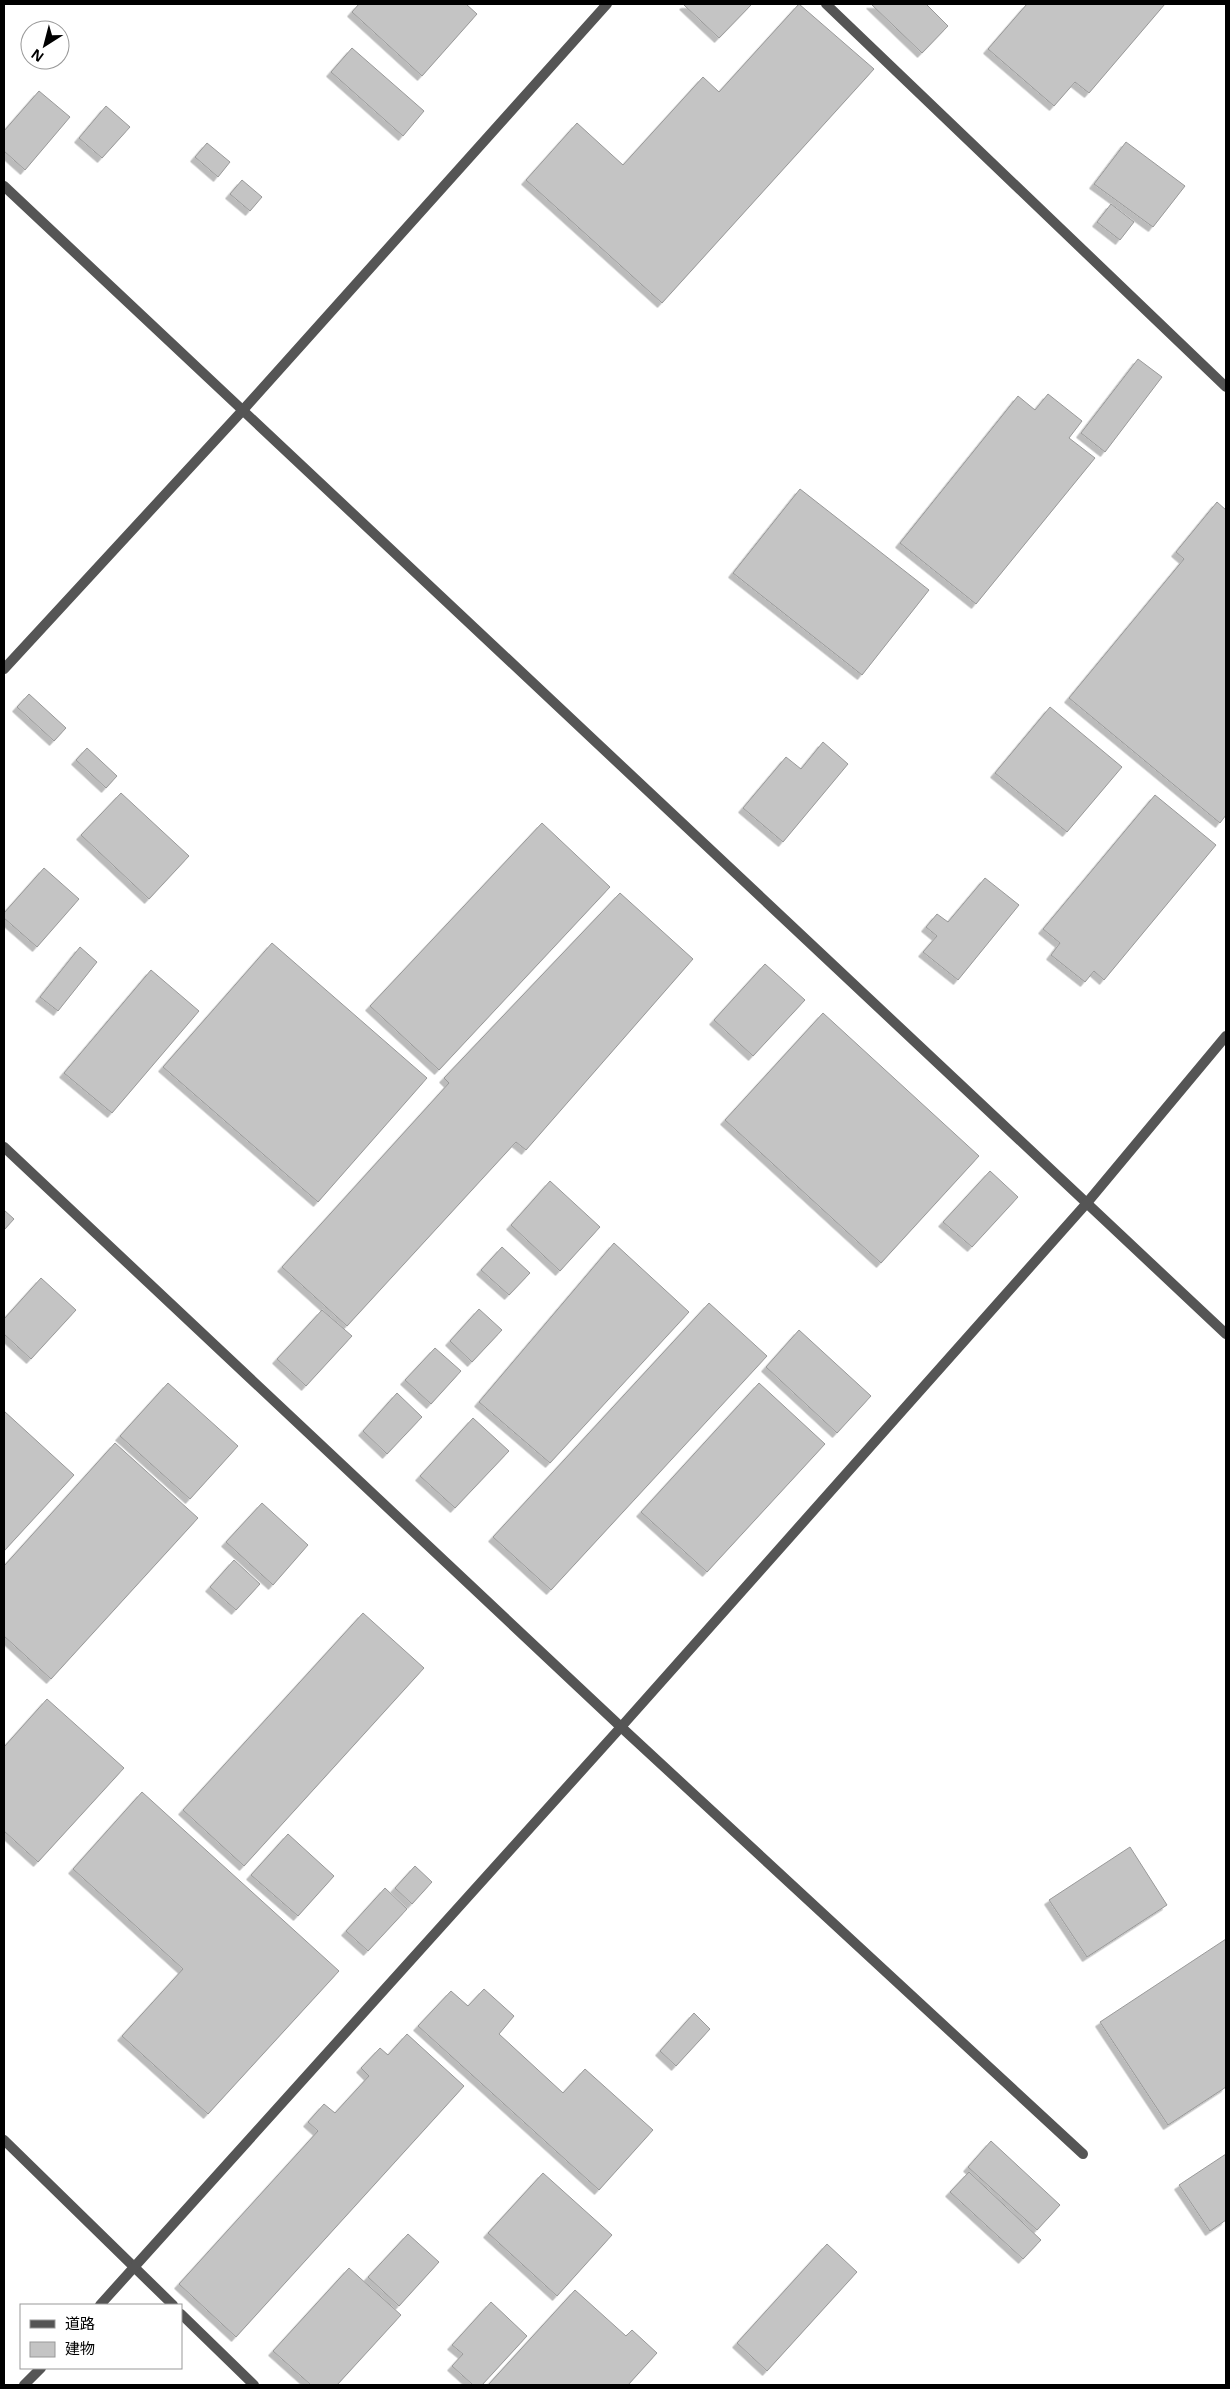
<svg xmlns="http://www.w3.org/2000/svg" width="1230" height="2389" font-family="'Open Sans','Noto Sans JP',sans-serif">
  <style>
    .building { fill: #c4c4c4; stroke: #999; filter: url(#shadow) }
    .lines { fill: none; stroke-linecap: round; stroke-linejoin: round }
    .minor { stroke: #555; stroke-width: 10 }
  </style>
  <defs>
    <filter id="shadow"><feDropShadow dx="-4.5" dy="4.5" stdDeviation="0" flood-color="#0004"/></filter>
  </defs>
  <rect width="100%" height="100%" fill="#fff"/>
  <g class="building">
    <path d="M359,4h107l11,10 -55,62 -70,-64z"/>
    <path d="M686,4h66l-33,34 -35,-33z"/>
    <path d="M799,4l75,65 -212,234 -136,-123 51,-57 46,42 80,-88 16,15z"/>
    <path d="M871,4h55l22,22 -26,27z"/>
    <path d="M1027,4h138l-76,89 -14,-11 -21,24 -66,-57z"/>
    <path d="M352,48l72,63 -21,25 -72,-64z"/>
    <path d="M39,91l31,26 -45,53 -21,-19v-20z"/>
    <path d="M106,106l24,21 -28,31 -23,-20z"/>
    <path d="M1126,142l59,44 -32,41 -59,-43z"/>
    <path d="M207,143l23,19 -12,15 -23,-20z"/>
    <path d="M242,180l20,17 -12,14 -20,-17z"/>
    <path d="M1111,204l23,18 -14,18 -23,-18z"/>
    <path d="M1138,359l24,18 -57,75 -24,-19z"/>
    <path d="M1048,394l34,27 -13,17 26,20 -119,146 -76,-61 118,-147 17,14z"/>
    <path d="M800,489l129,101 -67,85 -129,-102z"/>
    <path d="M1217,502l9,8v305l-6,8 -151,-125 115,-139 -8,-7z"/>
    <path d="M29,694l37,34 -12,13 -37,-34z"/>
    <path d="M1050,707l72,60 -55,65 -72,-59z"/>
    <path d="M823,742l25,22 -65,78 -40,-34 43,-51 15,12z"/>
    <path d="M87,748l30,28 -11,12 -30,-28z"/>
    <path d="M121,793l68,63 -40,43 -68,-64z"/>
    <path d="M1155,795l61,50 -112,135 -10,-9 -9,11 -34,-27 9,-12 -17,-14z"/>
    <path d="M542,823l68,64 -171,183 -69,-64z"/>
    <path d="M44,868l35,31 -42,48 -33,-29v-5z"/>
    <path d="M985,878l34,27 -61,75 -35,-28 14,-16 -11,-9 11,-13 11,8z"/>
    <path d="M620,893l73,66 -167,191 -10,-8 -169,184 -65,-59 167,-184 -5,-5z"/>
    <path d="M272,943l155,135 -109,124 -155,-135z"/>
    <path d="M80,947l17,15 -39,49 -18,-14z"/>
    <path d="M765,964l40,36 -52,56 -39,-36z"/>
    <path d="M151,970l48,41 -87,102 -48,-40z"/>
    <path d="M823,1013l156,143 -98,107 -156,-143z"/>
    <path d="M990,1171l28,26 -46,50 -29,-25z"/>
    <path d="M550,1181l50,46 -40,44 -49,-46z"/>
    <path d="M4,1210l10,9 -10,11z"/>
    <path d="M614,1243l75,69 -139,151 -71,-61z"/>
    <path d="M502,1247l28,26 -21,22 -28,-25z"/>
    <path d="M41,1278l35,32 -45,49 -27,-25v-15z"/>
    <path d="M709,1303l58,53 -216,234 -58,-53z"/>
    <path d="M479,1309l23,21 -30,32 -22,-21z"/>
    <path d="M322,1310l30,26 -46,50 -29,-27z"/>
    <path d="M799,1330l72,66 -34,37 -71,-66z"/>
    <path d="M435,1348l26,23 -30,33 -26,-24z"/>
    <path d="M168,1383l70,63 -48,53 -70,-63z"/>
    <path d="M759,1383l66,61 -118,128 -66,-60z"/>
    <path d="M397,1393l25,24 -35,37 -24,-23z"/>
    <path d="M4,1411l70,64 -70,76z"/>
    <path d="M473,1418l36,33 -54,57 -35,-32z"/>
    <path d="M115,1443l83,75 -147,161 -47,-43v-70z"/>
    <path d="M262,1503l46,42 -35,40 -47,-43z"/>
    <path d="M234,1560l26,24 -24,26 -26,-23z"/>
    <path d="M363,1613l61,55 -180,198 -61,-56z"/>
    <path d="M47,1699l77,69 -86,94 -34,-31v-84z"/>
    <path d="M142,1792l197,179 -131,143 -86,-78 61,-67 -110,-100z"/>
    <path d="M288,1834l46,42 -36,40 -47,-41z"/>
    <path d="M1130,1847l37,58 -80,52 -38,-57z"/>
    <path d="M415,1866l17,16 -20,22 -17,-16z"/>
    <path d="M385,1888l22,21 -39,42 -22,-20z"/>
    <path d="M1226,1939v148l-58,38 -68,-103z"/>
    <path d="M484,1989l30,27 -15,18 64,59 22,-24 68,61 -54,60 -181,-164 33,-35 17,15z"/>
    <path d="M694,2013l16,16 -34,37 -16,-15z"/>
    <path d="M407,2034l57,52 -228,251 -57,-53 139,-153 -10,-9 16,-18 11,9 34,-37 -8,-8 19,-20 8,7z"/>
    <path d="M991,2141l69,64 -23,25 -69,-63z"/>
    <path d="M1226,2154v66l-16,11 -31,-46z"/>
    <path d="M969,2172l72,68 -18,19 -73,-67z"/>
    <path d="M543,2173l69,62 -55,61 -69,-63z"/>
    <path d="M408,2234l31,28 -40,44 -31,-29z"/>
    <path d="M827,2244l30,28 -90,99 -30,-28z"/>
    <path d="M349,2268l52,47 -64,70h-26l-38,-34z"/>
    <path d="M575,2290l51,46 6,-6 25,23 -29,32h-140z"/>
    <path d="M491,2302l36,34 -45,49h-9l-21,-19 11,-12 -11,-9z"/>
  </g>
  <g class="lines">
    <g class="minor">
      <path d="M826,4l400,383"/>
      <path d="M4,186l1222,1148"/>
      <path d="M4,669l239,-259 364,-406"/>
      <path d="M4,1147l617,580 462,427"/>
      <path d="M4,2140l169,165"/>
      <path d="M100,2305l521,-578 465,-523 140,-168"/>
      <path d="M181,2314l73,71"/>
      <path d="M24,2385l17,-17"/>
    </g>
  </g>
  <rect width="1230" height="2389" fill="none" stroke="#000000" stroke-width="10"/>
  <rect x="20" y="2304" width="162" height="65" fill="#ffffff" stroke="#999999"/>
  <rect x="30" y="2320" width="25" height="8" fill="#555555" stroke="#999999"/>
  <text x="65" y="2329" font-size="15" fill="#000000">道路</text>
  <rect x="30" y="2342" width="25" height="15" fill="#c4c4c4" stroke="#999999"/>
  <text x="65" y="2354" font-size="15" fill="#000000">建物</text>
  <g transform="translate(45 45) rotate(216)"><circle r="24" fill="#ffffff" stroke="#999999"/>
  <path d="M0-4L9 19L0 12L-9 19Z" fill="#000000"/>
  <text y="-8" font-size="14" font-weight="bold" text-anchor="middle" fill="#000000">N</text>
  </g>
</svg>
